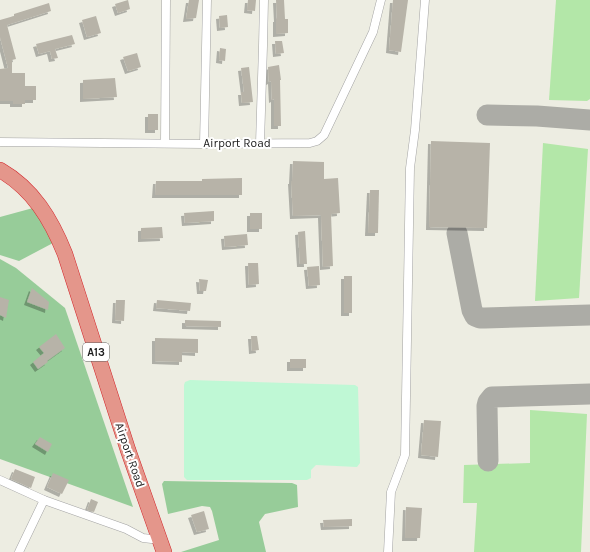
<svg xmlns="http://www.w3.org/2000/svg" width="590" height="552" font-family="Karla,sans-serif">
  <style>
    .grass { fill: #b3e7a8 }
    .forest { fill: #97cc99 }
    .park { fill: #bff8d5 }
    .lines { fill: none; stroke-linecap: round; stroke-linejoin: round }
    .taxiway { stroke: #acaca6; stroke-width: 21 }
    .building { fill: #b7b3a8; filter: url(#shadow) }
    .street-casing { stroke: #a3a3a3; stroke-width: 9 }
    .highway-casing { stroke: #d3272c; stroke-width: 16 }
    .street { stroke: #fff; stroke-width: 8 }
    .highway { stroke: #e4968b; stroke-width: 15 }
    .labels { text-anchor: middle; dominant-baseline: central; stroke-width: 4; stroke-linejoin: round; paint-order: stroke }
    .shield { fill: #fff; stroke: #606060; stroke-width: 1 }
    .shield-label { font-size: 11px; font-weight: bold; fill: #1c1c1c }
    .street-label { font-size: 12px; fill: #1c1c1c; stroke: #fff }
  </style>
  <defs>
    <filter id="shadow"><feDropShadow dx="-3" dy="3" stdDeviation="0" flood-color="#0004"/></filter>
  </defs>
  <rect width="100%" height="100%" fill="#edede2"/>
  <g class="grass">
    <path d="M556,0h34v99l-3,2 -38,-1z"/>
    <path d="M543,143l45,6 -9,149 -44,3z"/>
    <path d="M530,410l57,4 -6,138h-107l3,-49h-14l1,-38 66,-2z"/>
  </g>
  <g class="forest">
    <path d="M33,208l20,35 -34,18 -19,-6v-38z"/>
    <path d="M0,259l16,9 49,40 68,199 -133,-48z"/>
    <path d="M164,481l128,2 5,2 1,22 -33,7 -6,8 7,30h-85l38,-12 -7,-29 -2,-4 -8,-1 -34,8 -6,-30z"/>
  </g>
  <path class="park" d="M190,380l165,5 3,2 2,76 -3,4 -41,-2 -5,5v8l-4,2h-120l-3,-3v-92l1,-3z"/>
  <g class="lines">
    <g class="taxiway">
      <path d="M487,115l50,1 53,4"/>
      <path d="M457,233l15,77 3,6 5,2h5l105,-3"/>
      <path d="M488,461l-1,-55 1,-4 4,-5 98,-3"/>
    </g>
  </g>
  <g class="building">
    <path d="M128,0l2,9 -12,4 -3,-9z"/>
    <path d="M189,0h10l-3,18 -10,1z"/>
    <path d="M248,0h8l-1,11 -8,-1z"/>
    <path d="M276,0h8l1,19h3v14l-12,1v-15h1z"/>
    <path d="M393,0h15l-7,52 -12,-2z"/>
    <path d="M49,3l2,8 -44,14 9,34 -4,1v13h13v13h11v14h-11v4h-12v-3h-13v-32l8,-1 -8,-31v-17l14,-4v-2z"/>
    <path d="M227,15l1,12 -8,1 -1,-12z"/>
    <path d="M96,16l5,17 -14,4 -5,-17z"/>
    <path d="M72,35l3,9 -20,5 3,9 -6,1 -2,-8 -11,3 -3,-10z"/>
    <path d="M275,41h7l2,12 -8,1z"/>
    <path d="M220,48l6,1 -1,12 -6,-1z"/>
    <path d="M137,53l4,14 -13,4 -5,-14z"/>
    <path d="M279,65l2,15h-1l1,46h-7v-27l-2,1 -1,-19 -2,1 -1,-15z"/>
    <path d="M249,67l4,35 -11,1 -1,-11h3l-3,-24z"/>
    <path d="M115,78l2,19 -34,2v-19z"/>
    <rect x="148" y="114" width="10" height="16"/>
    <path d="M431,141l59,2 -3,85 -58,-1z"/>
    <path d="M293,161l31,1v17l14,-1 2,35 -9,1 2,52 -10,1 -2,-52 -28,1 -2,-35h1z"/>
    <path d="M242,178v17h-87l1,-14h46v-2z"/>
    <path d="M370,190h9l-1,43h-10z"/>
    <path d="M214,211v10l-29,2 -1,-10z"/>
    <rect x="250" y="213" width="12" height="16"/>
    <path d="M162,227l1,11 -22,1v-11z"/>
    <path d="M305,231l2,33h-7l-2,-32z"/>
    <path d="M247,234l1,11 -23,2 -1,-11z"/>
    <path d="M248,263h10l1,21 -10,1z"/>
    <path d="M319,266l1,19 -11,1 -2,-19z"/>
    <rect x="344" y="276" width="8" height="37"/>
    <path d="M199,279l9,1 -2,11h-6z"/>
    <path d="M32,288l17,14 -1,8 -21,-8z"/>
    <path d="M0,297l9,3 -3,18 -6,-3z"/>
    <path d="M116,300h9l-1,21 -9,-1z"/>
    <path d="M157,300l34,3 -1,8 -34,-3z"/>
    <path d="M185,320l36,1v6l-36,-1z"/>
    <path d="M56,334l9,14 -18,13 1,1 -10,7 -5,-7 11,-9 -5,-6z"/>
    <path d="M251,336h6l2,14 -7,1z"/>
    <path d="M155,338l43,1v14l-16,-1v10l-27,-1z"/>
    <rect x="290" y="359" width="16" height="9"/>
    <path d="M424,420l17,1 -3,36 -17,-2z"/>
    <path d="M40,437l12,7 -4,8 -13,-8z"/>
    <path d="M15,469l20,8 -4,11 -20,-9z"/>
    <path d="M53,473l16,7 -7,14 -15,-7z"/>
    <path d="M91,499l7,3 -4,10 -7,-2z"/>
    <path d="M406,507l16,1 -2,30h-15z"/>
    <path d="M204,511l5,18 -12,3 -6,-17z"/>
    <path d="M352,519v7l-28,1 -1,-7z"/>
  </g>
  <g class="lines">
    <g class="street-casing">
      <g id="street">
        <path d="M0,142l204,2 106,-1 7,-2 7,-6 49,-103 8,-32"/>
        <path d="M165,143l1,-143"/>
        <path d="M260,143l3,-97 1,-46"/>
        <path d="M204,144l3,-144"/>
        <path d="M0,480l44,20 82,29 17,9 17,2"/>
        <path d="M19,552l25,-52"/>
        <path d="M388,552l3,-60 14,-37 5,-287 5,-38 10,-130"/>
      </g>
    </g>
    <g class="highway-casing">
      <path id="highway" d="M0,170c33,19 51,49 65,84l63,196 36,102"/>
    </g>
    <use href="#street" class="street"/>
    <use href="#highway" class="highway"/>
  </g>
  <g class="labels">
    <rect class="shield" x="83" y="343" width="26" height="18" rx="3"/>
    <g class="shield-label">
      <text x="96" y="352">A13</text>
    </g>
    <g class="street-label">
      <text x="237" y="143">Airport Road</text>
      <text transform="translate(130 455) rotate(71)">Airport Road</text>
    </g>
  </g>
</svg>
